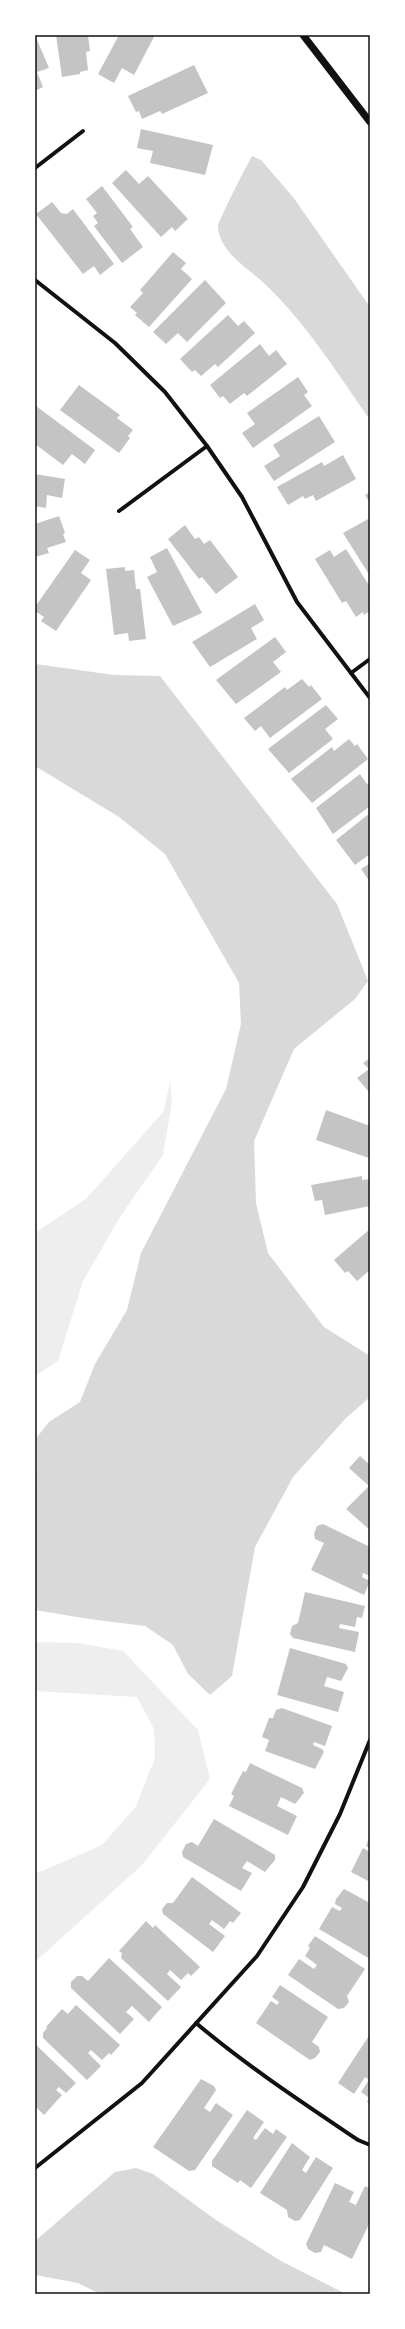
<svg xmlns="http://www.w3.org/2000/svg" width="405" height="2329" font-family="Quicksand,sans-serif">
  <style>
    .green { fill: #eee }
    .water { fill: #d9d9d9 }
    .building { fill: #c4c4c4 }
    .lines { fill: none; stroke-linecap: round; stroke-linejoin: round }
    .minor { stroke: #111; stroke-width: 4 }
    .tertiary { stroke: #111; stroke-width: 7 }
    .neatline { fill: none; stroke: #111; stroke-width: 1.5 }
  </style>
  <rect width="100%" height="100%" fill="#fff"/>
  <g class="green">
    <path d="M170,1081l2,21 -9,53 -43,62 -37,64 -25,80 -23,15v-143l52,-35 77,-87z"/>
    <path d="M35,1642l43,1 45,8 75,79 12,49 -68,86 -107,97v-88l67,-29 33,-37 20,-50 -1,-29 -17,-32 -102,-6z"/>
  </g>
  <g class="water">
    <path d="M252,156l9,4 32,37 77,110v113c-32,-46 -62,-94 -103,-134 -17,-17 -47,-32 -49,-59 0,-6 29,-62 34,-71z"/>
    <path d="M35,664l79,11 46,1 177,228 31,77 -13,18 -61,50 -40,92 2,62 12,50 56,74 46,29v41l-24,21 -53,59 -38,70 -23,129 -22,19 -22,-21 -15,-29 -28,-19 -56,-7 -54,-9 2,-173 12,-15 31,-20 15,-38 32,-54 14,-57 85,-164 15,-65 -2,-41 -74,-129 -46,-37 -84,-51z"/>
    <path d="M136,2168l17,6 63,46 65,41 65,33h-246l-22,-11 -43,-8v-34l80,-69z"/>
  </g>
  <g class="building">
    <path d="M35,35l14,33 -12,4 6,15 -8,4z"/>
    <path d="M56,35h32l2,16 -4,1 2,18 -8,2v2l-18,3z"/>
    <path d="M119,35h36l-21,40 -12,-7 -8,15 -16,-9z"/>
    <path d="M194,65l14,28 -46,21 -2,-3 -18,8 -3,-8 -3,1 -8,-16z"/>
    <path d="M141,129l72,16 -8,30 -55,-12 3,-12 -16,-3z"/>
    <path d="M126,170l13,14 9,-8 40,43 -13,12 -3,-4 -11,10 -49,-54z"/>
    <path d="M102,186l31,41 -3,2 13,18 -21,16 -28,-37 4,-3 -5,-7 4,-3 -11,-14z"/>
    <path d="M52,202l9,11 6,1 6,-5 41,55 -14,11 -6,-9 -11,8 -47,-60z"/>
    <path d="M173,252l13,11 -5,6 11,10 -43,48 -14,-12 2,-2 -7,-6 13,-14 -3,-3z"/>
    <path d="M205,280l21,23 -39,39 -9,-9 -12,11 -13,-12z"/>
    <path d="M228,315l10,11 6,-5 11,12 -37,34 -3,-3 -14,12 -6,-6 -3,2 -12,-13z"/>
    <path d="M260,344l9,12 7,-6 11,14 -40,32 -3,-3 -14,11 -7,-8 -3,2 -10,-13z"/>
    <path d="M298,377l10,15 -4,3 8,11 -59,42 -11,-15 13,-9 -8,-11z"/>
    <path d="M79,385l41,30 -3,3 16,12 -5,6 2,2 -11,15 -59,-43z"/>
    <path d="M36,406l59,44 -10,14 -13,-10 -9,11 -28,-21z"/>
    <path d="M319,416l16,26 -61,39 -10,-15 16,-10 -7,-11z"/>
    <path d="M343,455l13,24 -40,22 -3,-6 -8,4 -2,-3 -15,9 -11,-18 45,-25 2,4z"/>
    <path d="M35,474l30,5 -3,19 -15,-3 -1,13 -11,-2z"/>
    <path d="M370,492v11l-5,-8z"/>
    <path d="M59,516l6,17 -2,1 3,8 -19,6 2,5 -14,4v-33z"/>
    <path d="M370,518v58l-27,-43z"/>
    <path d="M185,525l10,14 4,-2 5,7 6,-4 28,37 -22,17 -14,-17 -3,2 -31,-40z"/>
    <path d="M167,548l35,65 -29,13 -26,-49 10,-5 -7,-15z"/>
    <path d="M346,549l24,38v24l-6,4 -1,-3 -7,5 -10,-16 -4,2 -27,-44 15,-9 4,7z"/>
    <path d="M75,550l15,10 -9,13 10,7 -35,51 -15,-10 3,-4 -9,-6v-4z"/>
    <path d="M125,567v4l9,-1 2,19h4l6,50 -17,2 -1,-8 -14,2 -8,-66z"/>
    <path d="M255,604l9,16 -13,8 6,11 -47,28 -18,-25z"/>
    <path d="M275,637l11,15 -13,10 8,10 -45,32 -20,-24z"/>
    <path d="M302,679l7,8 2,-2 11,14 -52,39 -9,-12 -6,5 -11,-13 41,-31 2,3z"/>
    <path d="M326,705l12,14 -13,10 8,10 -44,34 -21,-24z"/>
    <path d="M349,739l6,7 2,-2 11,15 -56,44 -21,-24 41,-32 2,4z"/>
    <path d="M360,774l7,10 3,-2v24l-37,28 -17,-26z"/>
    <path d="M370,813v41l-15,11 -19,-25z"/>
    <path d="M370,863v19l-9,-13z"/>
    <path d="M370,1058v35l-13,-15 12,-9 -6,-6z"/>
    <path d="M326,1110l44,16 -1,32 -53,-18z"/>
    <path d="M362,1176v4l8,-1v27l-45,9 -3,-15 -7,1 -4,-16z"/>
    <path d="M370,1229v41l-13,11 -9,-10 -3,2 -11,-13z"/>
    <path d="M360,1456l10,9v65l-24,-21 23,-23 -20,-18z"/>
    <path d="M323,1524l47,23v29l-7,-3 -1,4 8,4 -6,14 -53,-25 13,-27 -9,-4 -1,-5 3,-8z"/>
    <path d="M305,1592l60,14 -3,12 -5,-1 -2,10 -15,-3 -1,4 20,4 -4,20 -62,-14 -3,-4 2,-8 6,-3z"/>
    <path d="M290,1648l56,16 2,4 -7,13 -14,-4 -3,9 20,6 -6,20 -61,-17z"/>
    <path d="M282,1708l50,18 -7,20 -11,-4 -1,3 9,4 2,3 -9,17 -50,-18 4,-11 -7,-3 7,-19h4l3,-8z"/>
    <path d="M250,1763l52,25 2,5 -9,11 -14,-7 -4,9 20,10 -9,19 -59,-29 5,-10 -3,-2 12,-23 3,1z"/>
    <path d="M214,1819l61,36v5l-10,12 -18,-11 -5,7 10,5 -11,18 -58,-34 -1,-5 4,-8 6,-2 6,4z"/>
    <path d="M370,1835v13l-4,-2z"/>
    <path d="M363,1848l7,4v30l-19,-10z"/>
    <path d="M192,1877l49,36 -8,10 -3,-2 -6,8 -12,-9 -3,4 16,12 -12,16 -50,-38 -1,-5 5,-6h6z"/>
    <path d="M344,1889l26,14v56l-51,-30 13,-22 8,4 2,-3 -7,-4 1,-5z"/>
    <path d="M146,1921l7,7 2,-3 45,42 -9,9 -3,-3 -7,7 -11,-10 -3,4 14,13 -13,14 -47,-43 1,-5 -3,-2z"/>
    <path d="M315,1936l50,33 -18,27 2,6 -5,6 -6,1 -50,-34 11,-16 15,10 3,-4 -12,-9 5,-8 -2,-2z"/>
    <path d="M109,1958l53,49 -13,15 -17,-16 -6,6 8,7 -14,15 -49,-46v-6l6,-6h5l6,5z"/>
    <path d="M280,1985l48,32 -16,25 7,5 1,5 -5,6 -5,2 -54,-37 15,-22 6,4 2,-3 -7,-5z"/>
    <path d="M76,2005l44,40 -9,10 -2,-2 -7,7 -11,-10 -3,3 13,13 -14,14 -44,-42v-5l4,-5 -1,-1 16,-18 6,5z"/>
    <path d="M370,2034v70l-3,-2 2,-4 -8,-6 8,-12 -4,-3 -11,17 -16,-11z"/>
    <path d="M35,2044l41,39 -10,10 -7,-6 -3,3 6,5 -18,20 -9,-9z"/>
    <path d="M201,2079l13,7 2,4 -12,18 6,4 6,-9 17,12 -38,55 -6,1 -36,-24z"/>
    <path d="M247,2110l17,12 -11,16 3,2 9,-12 8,6 3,-5 11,8 -36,51 -11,-8 -2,3 -26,-17v-5z"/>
    <path d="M292,2143l18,14 -8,13 4,3 10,-16 17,11 -33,52 -5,1 -7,-4 -1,-7 -27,-17z"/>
    <path d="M335,2183l19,9 -5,10 7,3 9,-19 4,2 1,-3v37l-18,37 -28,-14 -3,7 -6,1 -7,-4 -2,-5z"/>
  </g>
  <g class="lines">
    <g class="minor">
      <path d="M35,168l48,-37"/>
      <path d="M35,280l80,63 50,49 42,54 35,51 55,105 73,96"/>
      <path d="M119,511l88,-65"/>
      <path d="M351,673l19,-14"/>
      <path d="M196,2023c51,43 107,80 162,117l12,5"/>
      <path d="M35,2168l107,-85 115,-127 46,-69 37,-73 30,-74"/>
    </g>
    <path class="tertiary" d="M303,35l67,87"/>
  </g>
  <rect width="405" height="2329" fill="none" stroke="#ffffff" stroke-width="72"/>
  <rect x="36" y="36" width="333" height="2257" class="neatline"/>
</svg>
